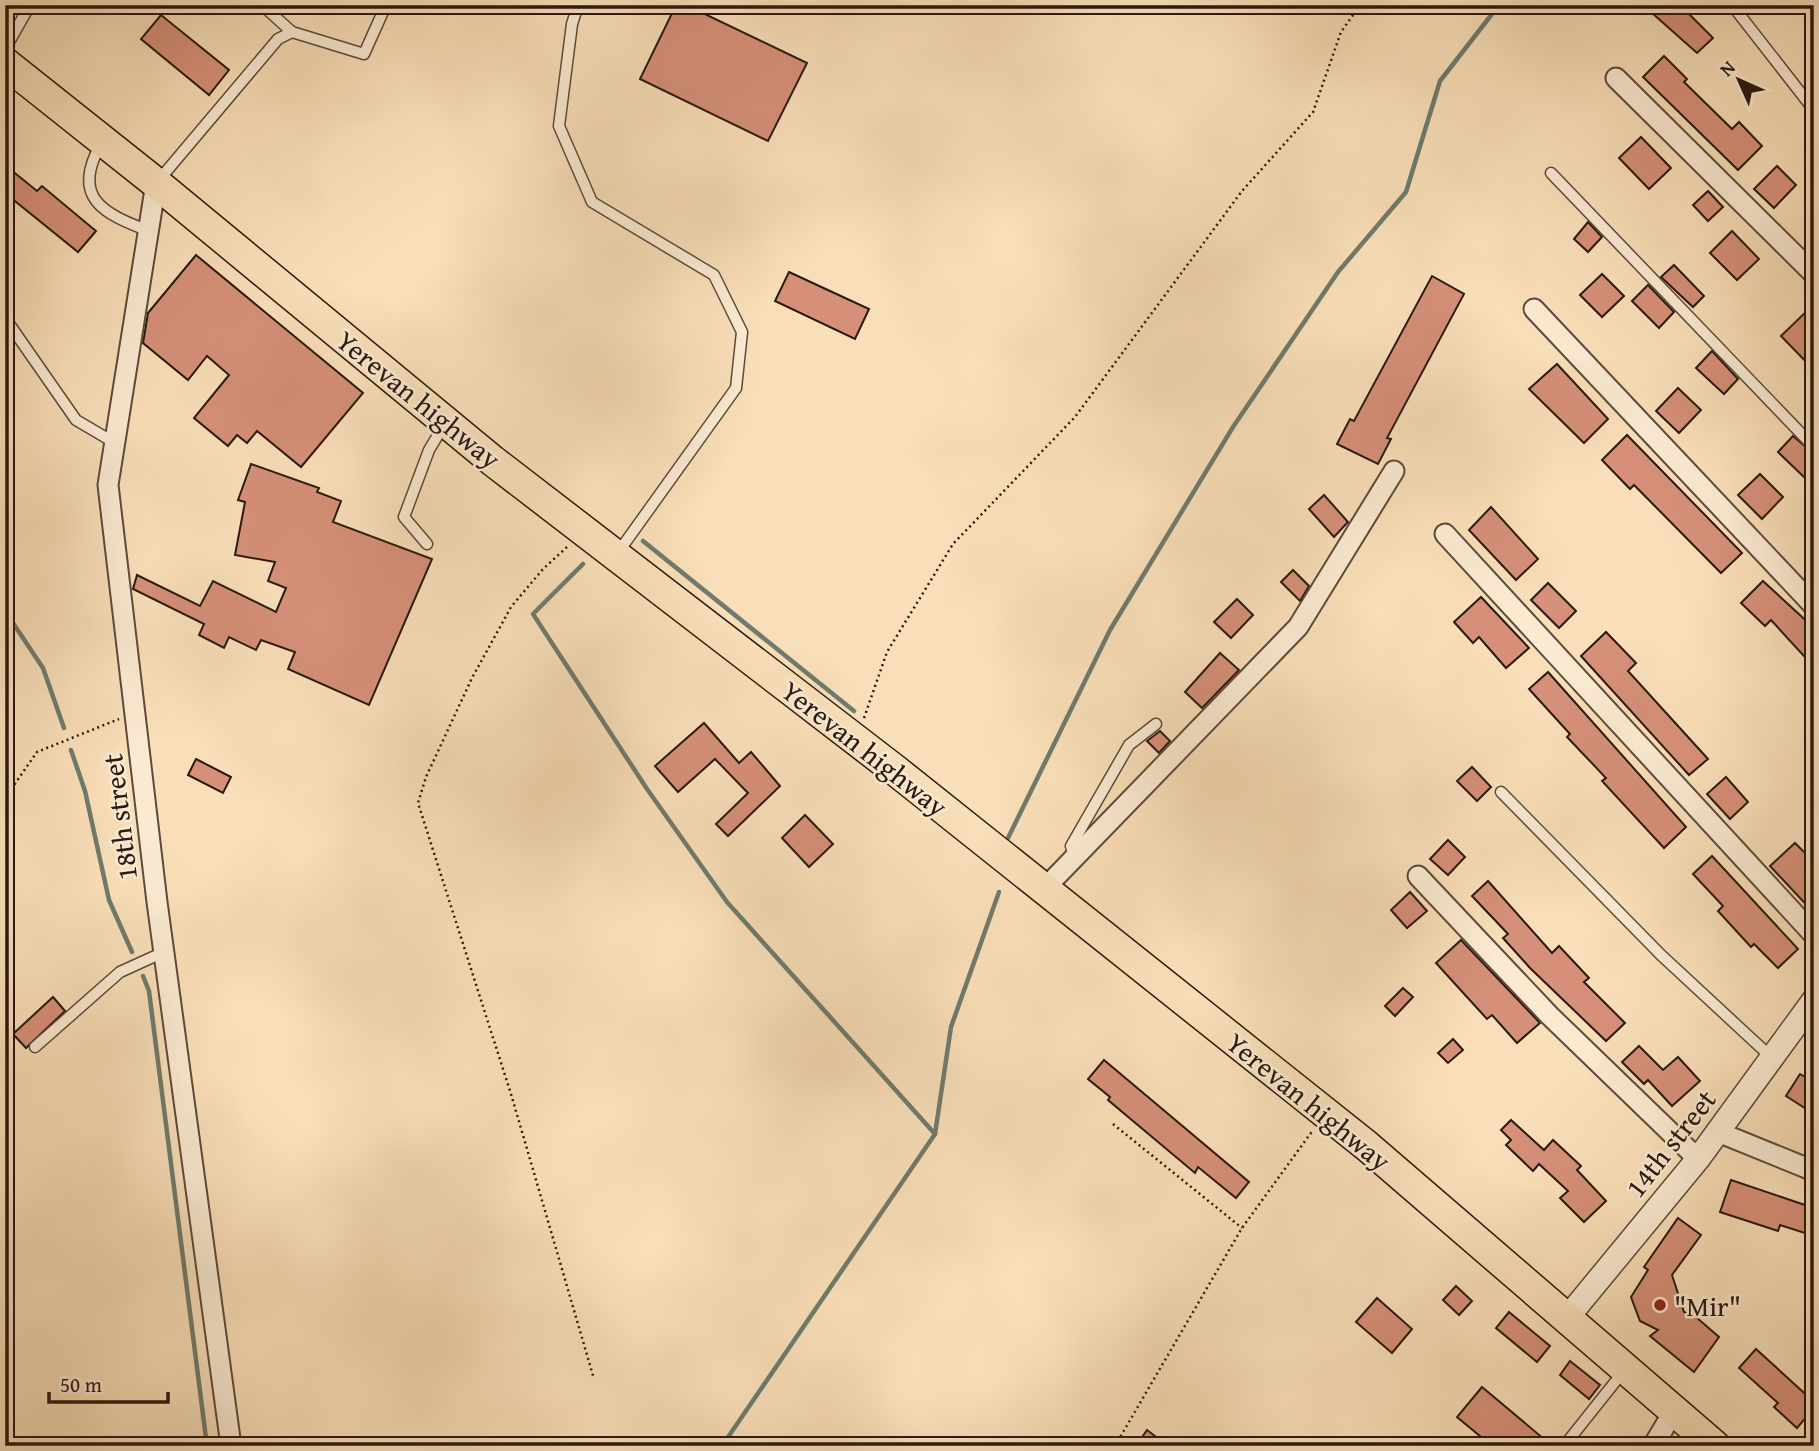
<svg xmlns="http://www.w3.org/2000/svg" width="1819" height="1451" font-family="'Gentium Book Plus',serif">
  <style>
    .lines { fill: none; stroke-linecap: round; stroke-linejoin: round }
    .stream { stroke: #6f7b6e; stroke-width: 4.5 }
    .building { fill: #d69079; stroke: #29190f; stroke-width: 2 }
    .service-casing { stroke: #5d4a3a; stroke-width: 13 }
    .minor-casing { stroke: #5d4a3a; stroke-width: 23 }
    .tertiary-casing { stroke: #5d4a3a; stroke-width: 26 }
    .primary-casing { stroke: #29190f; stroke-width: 33 }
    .path { stroke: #29190f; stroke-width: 2.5; stroke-dasharray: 2 3.5; stroke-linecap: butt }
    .service { stroke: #fbead2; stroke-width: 10 }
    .minor { stroke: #fbead2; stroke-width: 19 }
    .tertiary { stroke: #fbead2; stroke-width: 23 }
    .primary { stroke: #f9dfb9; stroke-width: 30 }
    .poi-dot { fill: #8f2418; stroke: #fbead2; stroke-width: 2.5 }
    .labels { text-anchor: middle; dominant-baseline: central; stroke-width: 5; stroke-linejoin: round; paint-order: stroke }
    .street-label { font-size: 28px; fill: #29190f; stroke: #fbead2 }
    .poi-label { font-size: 28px; fill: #29190f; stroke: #fbead2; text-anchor: start }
  </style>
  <rect width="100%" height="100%" fill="#f9dfb9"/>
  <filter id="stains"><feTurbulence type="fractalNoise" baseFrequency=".00286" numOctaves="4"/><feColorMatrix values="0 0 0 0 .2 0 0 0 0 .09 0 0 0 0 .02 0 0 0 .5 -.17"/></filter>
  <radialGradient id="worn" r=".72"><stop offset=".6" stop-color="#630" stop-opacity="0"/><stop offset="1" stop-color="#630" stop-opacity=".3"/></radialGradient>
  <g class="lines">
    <g class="stream">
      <path d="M643,541l211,170"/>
      <path d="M583,564l-50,50 114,175 80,113 208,232"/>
      <path d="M5,611l38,57 21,60"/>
      <path d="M71,750l14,41 24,109 23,52"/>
      <path d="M1008,838l102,-208 123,-203 105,-155 68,-80 34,-111 59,-76"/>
      <path d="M143,976l6,15 58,455"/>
      <path d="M722,1446l213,-312 16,-107 48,-135"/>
    </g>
  </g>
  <g class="building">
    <path d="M676,5h10l121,58 -39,78 -128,-62z"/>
    <path d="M1643,5h57l-10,10 23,23 -16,15z"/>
    <path d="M161,15l68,55 -20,25 -68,-56z"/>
    <path d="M1664,56l23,23 -3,3 48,47 7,-7 23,24 -24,24 -95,-93z"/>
    <path d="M1641,137l30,31 -22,21 -30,-31z"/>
    <path d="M5,165l32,26 5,-5 54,45 -18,21 -73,-59z"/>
    <path d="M1777,166l19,19 -22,23 -20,-19z"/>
    <path d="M1708,191l15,16 -15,14 -15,-16z"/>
    <path d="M1588,222l14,15 -14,15 -14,-13z"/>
    <path d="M1732,231l27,28 -22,21 -27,-27z"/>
    <path d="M196,255l167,138 -62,74 -44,-36 -10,12 -10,-8 -9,11 -34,-28 35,-43 -22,-19 -19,24 -45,-37 5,-30z"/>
    <path d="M1674,265l30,31 -11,11 -32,-30z"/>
    <path d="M789,272l80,37 -14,30 -80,-38z"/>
    <path d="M1602,274l22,22 -22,21 -22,-22z"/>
    <path d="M1432,276l32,18 -77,144 4,1 -13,25 -41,-20 13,-25 4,2z"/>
    <path d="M1648,285l26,27 -15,16 -27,-27z"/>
    <path d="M1814,304v66l-33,-34z"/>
    <path d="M1712,351l26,28 -14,15 -28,-26z"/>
    <path d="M1557,364l51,55 -24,24 -55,-54z"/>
    <path d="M1678,388l23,22 -22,23 -23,-22z"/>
    <path d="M1627,435l115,118 -21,20 -87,-88 -4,4 -28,-29z"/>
    <path d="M1793,436l21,18v16l-8,9 -28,-27z"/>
    <path d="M251,464l68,24 -2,4 24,9 -8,21 99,37 -63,146 -81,-36 7,-17 -34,-12 -5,10 -27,-13 -5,11 -25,-13 5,-11 -71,-35 4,-14 63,31 13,-25 63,31 10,-24 -18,-7 7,-19 -40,-7 10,-53 -7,-2z"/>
    <path d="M1760,474l23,23 -21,22 -24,-24z"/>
    <path d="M1324,495l24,27 -14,15 -25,-28z"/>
    <path d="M1491,507l47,52 -22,21 -47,-50z"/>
    <path d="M1293,570l16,16 -9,15 -19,-19z"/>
    <path d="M1763,581l51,47v39l-43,-47 -6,6 -24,-23z"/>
    <path d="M1548,583l28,28 -17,17 -28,-28z"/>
    <path d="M1481,597l48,51 -23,20 -27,-31 -6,6 -19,-21z"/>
    <path d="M1237,599l16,16 -22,23 -17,-16z"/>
    <path d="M1606,632l30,31 -8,8 80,88 -19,16 -108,-119z"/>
    <path d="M1220,653l19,17 -37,38 -17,-16z"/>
    <path d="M1548,672l138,155 -22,21 -62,-67 4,-3 -39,-41 3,-3 -41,-45z"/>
    <path d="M704,723l35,40 12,-11 29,34 -52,50 -12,-12 32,-31 -33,-34 -37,33 -23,-26z"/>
    <path d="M1160,731l10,10 -11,12 -12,-12z"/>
    <path d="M196,759l35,18 -8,16 -35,-18z"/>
    <path d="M1472,767l19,20 -14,14 -20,-20z"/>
    <path d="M1726,777l22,25 -18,17 -23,-25z"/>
    <path d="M805,815l28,29 -24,23 -27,-29z"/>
    <path d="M1448,840l17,17 -17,18 -18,-16z"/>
    <path d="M1795,843l19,19v51l-44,-47z"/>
    <path d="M1712,856l86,93 -20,19 -24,-24 -3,3 -33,-36 5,-5 -30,-32z"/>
    <path d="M1488,881l64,72 7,-7 30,32 -5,4 41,41 -19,18 -76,-73 -27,-30 5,-4 -36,-38z"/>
    <path d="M1410,892l17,19 -20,17 -16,-18z"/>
    <path d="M1461,940l79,83 -23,20 -25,-28 -5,4 -51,-56z"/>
    <path d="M1403,988l10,9 -18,19 -10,-10z"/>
    <path d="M53,997l12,14 -39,37 -13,-14z"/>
    <path d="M1453,1039l10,11 -15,13 -10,-10z"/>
    <path d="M1639,1046l24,24 15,-13 22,24 -28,25 -24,-26 -4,4 -22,-22z"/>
    <path d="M1104,1060l145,122 -13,16 -38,-31 -3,6 -87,-73 2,-3 -22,-18z"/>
    <path d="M1800,1074l14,8v32l-28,-18z"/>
    <path d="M1511,1120l33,30 9,-10 28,26 -4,4 29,31 -22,21 -24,-24 8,-7 -29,-27 -6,7 -27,-26 5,-5 -10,-10z"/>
    <path d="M1731,1180l83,28v28l-34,-11 -2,6 -58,-19z"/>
    <path d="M1678,1218l23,17 -29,40 12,37 12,5 23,20 -25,35 -44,-36 8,-6 -18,-9 -9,-24 17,-27 -4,-3z"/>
    <path d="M1456,1286l16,15 -13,14 -16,-15z"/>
    <path d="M1377,1298l35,31 -20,24 -36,-31z"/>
    <path d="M1509,1312l41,34 -13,16 -41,-34z"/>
    <path d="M1756,1349l58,53v6l-17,20 -23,-21 4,-4 -39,-35z"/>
    <path d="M1570,1361l30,24 -11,14 -29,-24z"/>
    <path d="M1482,1387l62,52 -6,7h-46l-35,-29z"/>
    <path d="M1147,1430l21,16h-32z"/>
  </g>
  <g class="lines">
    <g class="service-casing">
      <g id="service">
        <path d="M262,5l30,27"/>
        <path d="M578,5l-6,19 -13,102 33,76 122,73 28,57 -6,56 -119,166"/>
        <path d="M1732,5l82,105"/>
        <path d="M5,49l25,-44"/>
        <path d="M101,144c-31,54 3,70 48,87"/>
        <path d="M1551,173l263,274"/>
        <path d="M159,180l119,-141 14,-7 72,22 22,-49"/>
        <path d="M5,318l71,102 39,23"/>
        <path d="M427,544l-23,-27 25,-67 15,-25"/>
        <path d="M1501,792l160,163 110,102"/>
        <path d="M1074,858l-3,-12 58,-101 27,-21"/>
        <path d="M35,1047l85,-75 44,-20"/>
        <path d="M1564,1446l59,-74"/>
      </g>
    </g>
    <g class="minor-casing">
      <g id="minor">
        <path d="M1616,78l198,196"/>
        <path d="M156,183l-48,302 49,417 74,544"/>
        <path d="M1534,309l280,297"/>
        <path d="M1445,534l369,401"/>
        <path d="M1418,876l131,139 149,144"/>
        <path d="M1045,888l253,-261 96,-156"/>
        <path d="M1718,1132l96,39"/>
        <path d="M1653,1446l21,-35"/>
      </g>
    </g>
    <g class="tertiary-casing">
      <path id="tertiary" d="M1567,1318l131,-159 116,-159"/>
    </g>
    <g class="primary-casing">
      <path id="primary" d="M5,63l151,120 337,278 402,309 472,376 348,300"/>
    </g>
    <g class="path">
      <path d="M567,547l-24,22 -32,38 -39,71 -46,99 -8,26 93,291 83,285"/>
      <path d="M864,718l23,-66 66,-108 122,-127 167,-226 71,-79 28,-80 19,-27"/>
      <path d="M5,798l32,-46 82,-33"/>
      <path d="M1113,1124l129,104"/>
      <path d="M1115,1446l127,-218 71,-98"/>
    </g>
    <use href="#service" class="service"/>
    <use href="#minor" class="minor"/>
    <use href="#tertiary" class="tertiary"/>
    <use href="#primary" class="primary"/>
  </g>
  <circle class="poi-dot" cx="1660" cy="1305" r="7"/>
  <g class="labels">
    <g class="street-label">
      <text transform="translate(419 399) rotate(39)">Yerevan highway</text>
      <text transform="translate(865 748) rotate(38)">Yerevan highway</text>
      <text transform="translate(119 817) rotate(-97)">18th street</text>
      <text transform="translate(1309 1101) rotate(39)">Yerevan highway</text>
      <text transform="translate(1670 1143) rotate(-52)">14th street</text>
    </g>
    <g class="poi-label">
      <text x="1674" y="1305">"Mir"</text>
    </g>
  </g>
  <rect width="1819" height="1451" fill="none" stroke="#f9dfb9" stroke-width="28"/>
  <rect x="7" y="7" width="1805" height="1437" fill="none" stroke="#29190f" stroke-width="3.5"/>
  <rect x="14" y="14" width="1791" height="1423" fill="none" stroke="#29190f" stroke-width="2"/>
  <g transform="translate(1739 80) rotate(315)" stroke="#fbead2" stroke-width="5" paint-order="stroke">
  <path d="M0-5L12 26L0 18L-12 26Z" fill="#29190f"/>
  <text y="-10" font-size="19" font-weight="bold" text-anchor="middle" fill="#29190f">N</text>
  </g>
  <path d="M49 1392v10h119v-10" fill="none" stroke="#29190f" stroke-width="3.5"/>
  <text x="60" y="1392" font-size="21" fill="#29190f" stroke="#fbead2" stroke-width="5" paint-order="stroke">50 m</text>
  <rect width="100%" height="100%" filter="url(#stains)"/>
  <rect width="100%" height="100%" fill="url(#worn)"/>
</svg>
